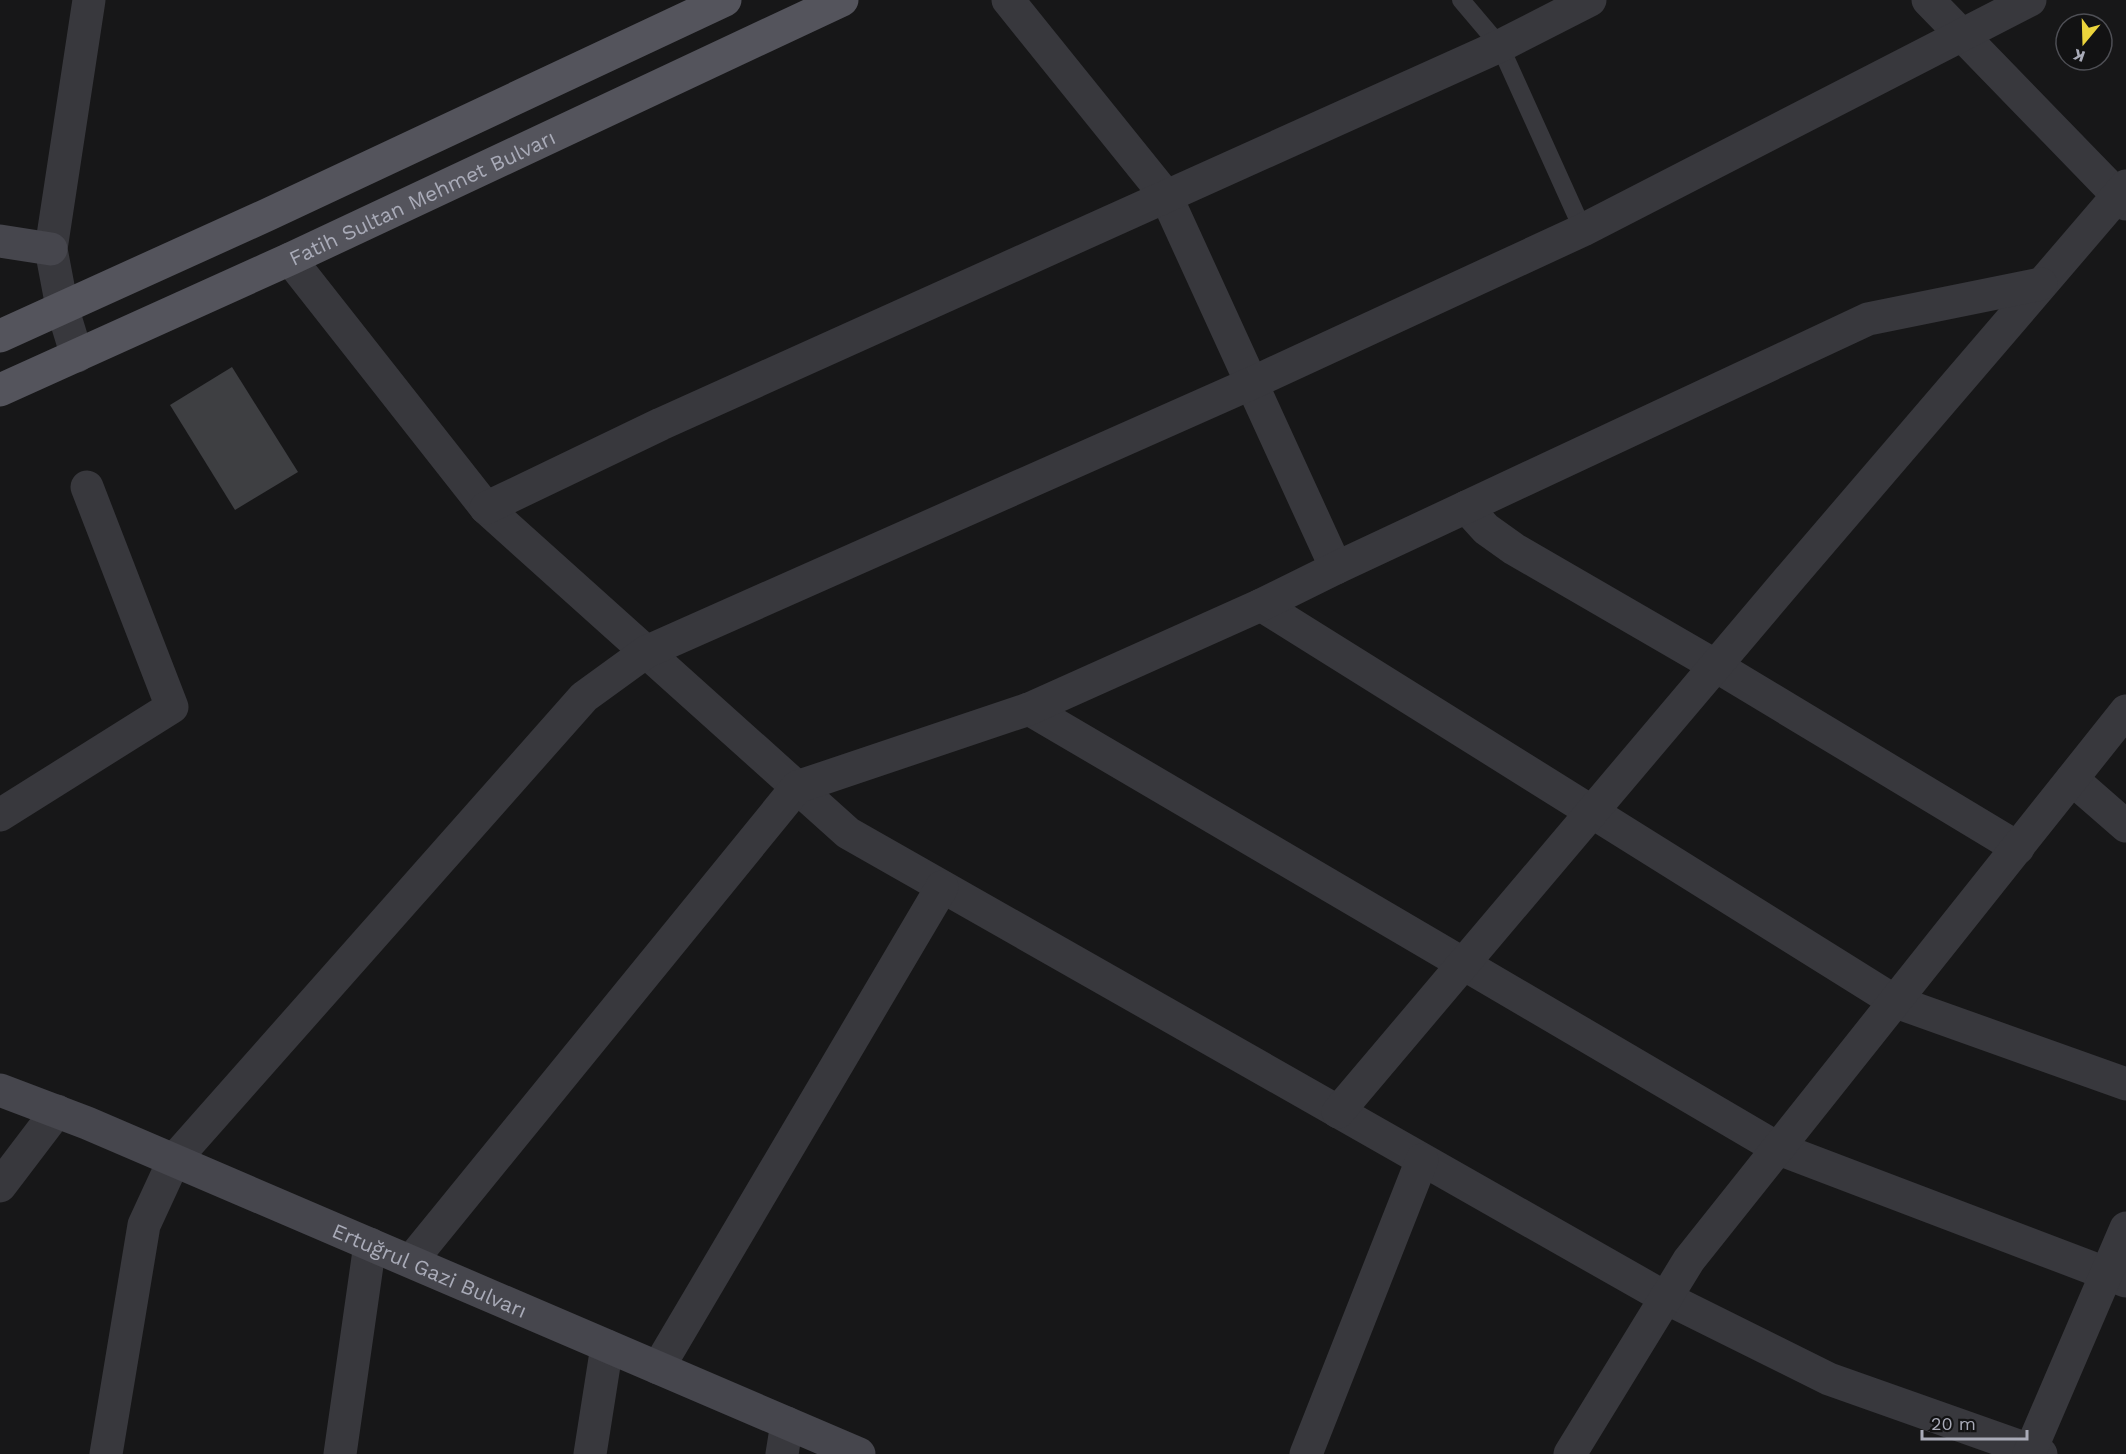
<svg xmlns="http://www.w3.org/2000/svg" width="2126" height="1454" font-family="'Work Sans',sans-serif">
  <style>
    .building { fill: #3e3f42 }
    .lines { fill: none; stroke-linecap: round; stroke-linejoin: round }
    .lane { stroke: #38383d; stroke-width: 18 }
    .street { stroke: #38383d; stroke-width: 33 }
    .secondary { stroke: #46464d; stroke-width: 33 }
    .primary { stroke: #54545c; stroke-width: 33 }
    .labels { text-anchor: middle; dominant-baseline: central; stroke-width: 5; stroke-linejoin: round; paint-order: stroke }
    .street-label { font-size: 21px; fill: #a9abb8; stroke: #121213 }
  </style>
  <rect width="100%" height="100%" fill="#171718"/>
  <path class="building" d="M232,367l66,105 -63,38 -65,-105z"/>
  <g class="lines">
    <path class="lane" d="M1461,0l39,46 83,184"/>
    <g class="street">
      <path d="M1008,0l158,196 170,372"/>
      <path d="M1928,0l198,204"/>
      <path d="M290,259l196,249 362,325 818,465 163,81 212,75"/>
      <path d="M77,356l-15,-49 -11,-58 38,-249"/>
      <path d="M1466,507l20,22 28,20 202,117 302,182"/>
      <path d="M486,508l175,-84 839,-378 90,-46"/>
      <path d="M1261,605l635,397 230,82"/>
      <path d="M1029,709l750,440 347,132"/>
      <path d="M2072,779l54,47"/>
      <path d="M0,815l172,-108 -85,-220"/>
      <path d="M1338,1112l451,-533 337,-393"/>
      <path d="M0,1186l57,-75"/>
      <path d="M411,1261l386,-474 232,-78 232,-104 75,-37 532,-249 173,-35"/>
      <path d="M658,1368l284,-481"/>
      <path d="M106,1454l38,-229 30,-65 410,-463 62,-45 606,-269 331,-153 447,-230"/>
      <path d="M340,1454l30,-210"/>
      <path d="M590,1454l17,-108"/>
      <path d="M782,1454l5,-31"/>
      <path d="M1306,1454l116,-294"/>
      <path d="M1570,1454l119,-194 437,-549"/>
      <path d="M2029,1454l97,-226"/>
    </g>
    <g class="secondary">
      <path d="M0,241l51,8"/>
      <path id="s1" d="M0,1090l87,33 772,331"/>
    </g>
    <g class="primary">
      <path d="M0,336l269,-122 456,-214"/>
      <path id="s2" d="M0,390l290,-131 552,-259"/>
    </g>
  </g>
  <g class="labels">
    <g class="street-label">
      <text stroke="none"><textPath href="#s2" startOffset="464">Fatih Sultan Mehmet Bulvarı</textPath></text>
      <text stroke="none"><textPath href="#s1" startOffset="466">Ertuğrul Gazi Bulvarı</textPath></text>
    </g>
  </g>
  <g transform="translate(2084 42) rotate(199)"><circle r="28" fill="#121213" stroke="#4e4f55" stroke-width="1.5"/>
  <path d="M0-4.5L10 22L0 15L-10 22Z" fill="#ebd43c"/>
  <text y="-9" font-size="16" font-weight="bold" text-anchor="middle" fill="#a9abb8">K</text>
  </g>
  <path d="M1922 1430v9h105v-9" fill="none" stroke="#a9abb8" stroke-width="3"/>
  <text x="1931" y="1430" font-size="18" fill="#a9abb8" stroke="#121213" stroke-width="4.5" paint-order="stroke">20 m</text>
</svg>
